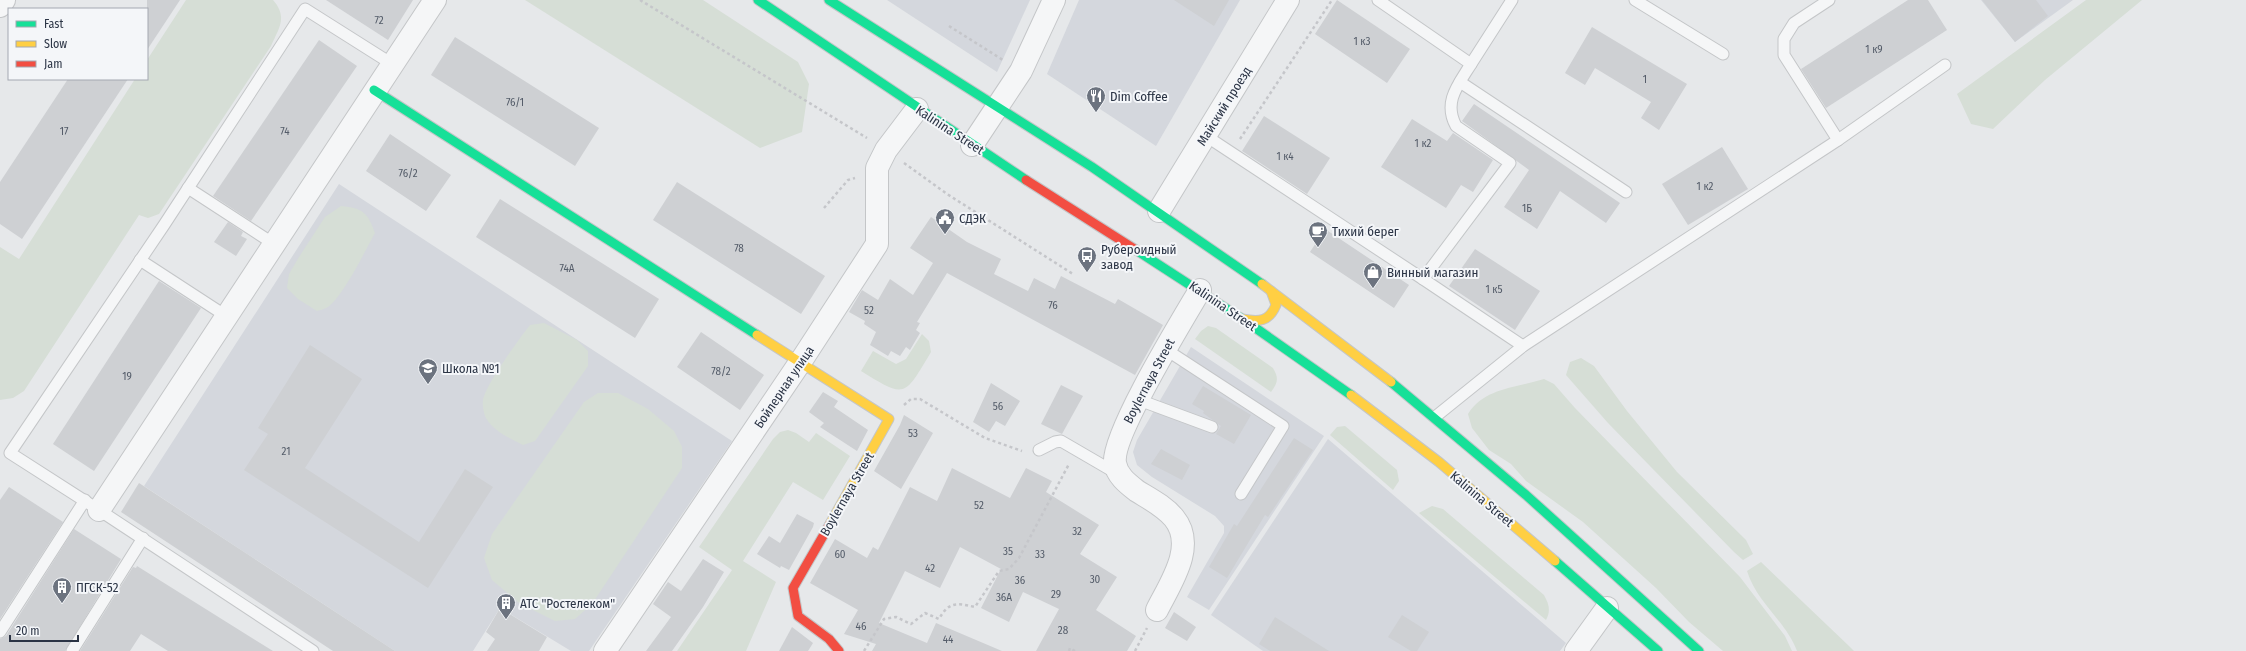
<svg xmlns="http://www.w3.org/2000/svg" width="2246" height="651" font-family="'Fira Sans Condensed',sans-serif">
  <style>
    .built { fill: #d4d7dd }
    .green { fill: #d6ded6 }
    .building { fill: #ced0d3 }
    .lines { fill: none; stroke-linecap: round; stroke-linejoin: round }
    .lane-casing { stroke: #c4c6c8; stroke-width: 13 }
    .street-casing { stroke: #c4c6c8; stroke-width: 24 }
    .fast-casing { stroke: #c4c6c8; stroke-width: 11 }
    .slow-casing { stroke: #c4c6c8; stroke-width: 11 }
    .jam-casing { stroke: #c4c6c8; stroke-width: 11 }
    .path { stroke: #c5c6ca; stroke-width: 2.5; stroke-dasharray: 3 3; stroke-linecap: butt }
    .lane { stroke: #f5f6f7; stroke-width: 11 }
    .street { stroke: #f5f6f7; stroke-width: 22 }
    .fast { stroke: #16e098; stroke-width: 9 }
    .slow { stroke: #ffcf43; stroke-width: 9 }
    .jam { stroke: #f24e42; stroke-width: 9 }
    .labels { text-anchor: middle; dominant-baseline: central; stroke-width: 4; stroke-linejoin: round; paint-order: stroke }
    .number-label { font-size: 11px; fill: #545c69 }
    .poi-label { font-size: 13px; fill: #2b3445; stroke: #f4f6f9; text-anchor: start }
    .street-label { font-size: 13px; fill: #2b3445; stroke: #f4f6f9 }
  </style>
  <rect width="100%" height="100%" fill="#e6e8ea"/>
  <g class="built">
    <path d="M887,0h143l-33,72z"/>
    <path d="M1079,0h161l-84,146 -109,-72z"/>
    <path d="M1981,0h92l-58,42z"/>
    <path d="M339,184l393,257 -143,210h-18l-71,-43 -27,43h-78l-251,-165z"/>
    <path d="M1191,347l133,89 -115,174 -22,-13 37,-64v-7l-9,-10 -63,-39 -15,-12 -4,-13 4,-12z"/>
    <path d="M1328,439l238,204 -6,8h-297l-52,-36z"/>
  </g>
  <g class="green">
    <path d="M186,0h87c15,17 6,28 -2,46l-112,168 -11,4 -9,-3 -115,176 -11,7 -13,2v-153l19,12 116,-180h12v-19z"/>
    <path d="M525,0h178l95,62 11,22 -7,48 -42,16z"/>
    <path d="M2086,0h56l-97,80 -52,49 -22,-5 -14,-30z"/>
    <path d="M341,206c22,2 27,7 34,27 -10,18 -31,62 -47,74 -3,2 -8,3 -11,4l-19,-12 -11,-11 2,-14 10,-17 26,-40z"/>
    <path d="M544,323l33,17 11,11v15l-53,75 -12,4c-13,-7 -29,-13 -37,-27 -2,-3 -4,-14 -3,-18 3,-16 36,-61 47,-75z"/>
    <path d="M1208,326l8,2 57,40c6,10 5,15 -2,24l-76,-53 6,-8z"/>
    <path d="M922,334l7,7 2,11c-27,45 -25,47 -70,19l12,-20 23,13 10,-5z"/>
    <path d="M1581,358l13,8 33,45 50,61 69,68 7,14 -10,6 -9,-8 -126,-129 -42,-48 4,-13z"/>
    <path d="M1544,379l10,5 21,24 165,169 45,59 7,15h-69l-34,-29 -33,-34 -73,-66 -57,-41 -15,-17 -22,-14 -17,-22 -4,-14c16,-26 48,-26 76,-35z"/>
    <path d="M598,393h20l30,16 26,22 8,16v21l-90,136 -17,15 -20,2 -36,-18 -27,-23 -8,-22 8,-24 92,-132z"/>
    <path d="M1345,426l52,44 2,11 -6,9 -63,-55 7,-8z"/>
    <path d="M788,430l8,3 13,9 7,-9 34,23 -27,44 -30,-18 -50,79 33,21 -30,69h-69l55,-81 -33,-23 74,-108 7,-7z"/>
    <path d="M1432,506l11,3 101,86c5,9 7,16 2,25l-127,-107z"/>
    <path d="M1761,562l88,84 5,5h-57c-12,-31 -40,-48 -50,-80z"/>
  </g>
  <g class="building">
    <path d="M147,0h33l-33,50z"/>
    <path d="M326,0h87l-25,40z"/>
    <path d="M1174,0h55l-15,26z"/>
    <path d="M1337,0l73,49 -23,34 -72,-49z"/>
    <path d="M1908,0h20l19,30 -121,78 -25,-39z"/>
    <path d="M1982,0h54l12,16 -33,26z"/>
    <path d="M1592,27l95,57 -28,46 -18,-12 10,-16 -56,-34 -10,17 -20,-12z"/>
    <path d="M455,37l144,91 -24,38 -144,-91z"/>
    <path d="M319,40l38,26 -106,155 -38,-25z"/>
    <path d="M68,79h60l-106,160 -22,-15v-42z"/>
    <path d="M1474,104l146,99 -14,20 -46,-32 -23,38 -33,-22 25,-37 -67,-49z"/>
    <path d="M1264,116l66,42 -23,36 -65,-43z"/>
    <path d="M1412,119l35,22 6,-8 40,27 -20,32 -12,-7 -15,23 -65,-41z"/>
    <path d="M390,134l61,41 -25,36 -60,-40z"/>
    <path d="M1722,147l26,42 -60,36 -26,-41z"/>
    <path d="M677,182l148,94 -24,38 -148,-94z"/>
    <path d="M500,199l159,100 -24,39 -159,-101z"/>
    <path d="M931,217l36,25 34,17 -7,15 34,17 6,-13 21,11 6,-13 54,28 3,-5 45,26 -28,50 -188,-102 -30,49 3,1 -4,7 4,3 -10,17 -4,-3 -6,9 -9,-5 -3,5 -18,-11 6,-13 -12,-8 1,-3 -16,-9 13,-22 16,10 12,-21 23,16 20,-32 -23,-15z"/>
    <path d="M228,222l15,10 -2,4 6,3 -11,17 -22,-14z"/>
    <path d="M1325,229l84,56 -15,23 -84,-56z"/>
    <path d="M1475,249l65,42 -25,39 -66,-44z"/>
    <path d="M159,281l42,27 -107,163 -41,-27z"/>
    <path d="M701,332l63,43 -24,35 -63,-43z"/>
    <path d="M310,345l52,34 -57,89 114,74 46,-73 28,18 -65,101 -184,-118 24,-36 -10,-6z"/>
    <path d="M991,383l29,18 -15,25 -9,-5 -7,11 -16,-10z"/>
    <path d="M1061,385l22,11 -21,38 -21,-10z"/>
    <path d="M1203,386l48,29 -17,29 -18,-10 5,-8 -18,-13 1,-2 -12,-7z"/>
    <path d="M823,392l15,9 -4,6 34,23 -11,21 -37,-24 4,-4 -15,-11z"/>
    <path d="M904,415l29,18 -32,56 -27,-18 26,-46z"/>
    <path d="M1294,438l19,12 -45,67 -3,-2 -38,63 -18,-11 25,-43 3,2z"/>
    <path d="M1161,449l29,16 -8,15 -31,-16z"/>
    <path d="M952,468l58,30 16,-30 26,13 -6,11 53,33 -19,29 37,23 -21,33 40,26 -9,15h-91l23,-42 -36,-17 -14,30 -28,-14 20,-39 -41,-22 -20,41 -35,-17 -26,52 48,20 9,-20 66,28h-130l4,-7 -32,-10 14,-24 -48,-27 25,-44 32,19 6,-11 5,3 32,-63 27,14z"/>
    <path d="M139,483l256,168h-62l-212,-139z"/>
    <path d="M9,487l54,35 -63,97v-119z"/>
    <path d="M797,514l17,9 -1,4 -24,43 -8,-4 -1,2 -23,-14 12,-18 11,7z"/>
    <path d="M74,529l47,30 -56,92h-65v-12l6,-3z"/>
    <path d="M703,559l21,13 -21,35 -31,44h-26l25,-34 -18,-13 15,-22 13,9z"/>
    <path d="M137,566l136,85h-105l-27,-17 -11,17h-50l53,-84 3,1z"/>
    <path d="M500,608l47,29 -8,14h-52l8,-12 -9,-7z"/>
    <path d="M1174,612l22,15 -9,14 -22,-13z"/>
    <path d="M1402,615l27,17 -12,19h-6l-23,-14z"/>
    <path d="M1275,617l54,34h-59l-11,-7z"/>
    <path d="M792,627l21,16 -5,8h-29z"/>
  </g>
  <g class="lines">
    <g class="lane-casing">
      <g id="lane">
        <path d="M1378,0l93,64c-13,21 -28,38 -15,62l54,37 -87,116 100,67"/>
        <path d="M1635,0l88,54"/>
        <path d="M1471,64l41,-64"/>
        <path d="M1460,82l166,110"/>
        <path d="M1206,136l217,143"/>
        <path d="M1838,140l107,-75"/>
        <path d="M188,188l86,56"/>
        <path d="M140,260l86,56"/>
        <path d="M1165,349l118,77 -42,68"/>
        <path d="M1139,400l73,27"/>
        <path d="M1435,417l88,-71 315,-206 -54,-85v-16l10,-16 35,-23"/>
        <path d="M1039,450l16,-8 6,-1 55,32"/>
        <path d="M0,632l85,-132"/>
        <path d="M72,651l71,-113"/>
        <path d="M313,651l-214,-141 -89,-57 154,-228 141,-216 87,55"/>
      </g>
    </g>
    <g class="street-casing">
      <g id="street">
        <path d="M0,6l4,-6"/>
        <path d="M972,145l49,-74 33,-71"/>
        <path d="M1159,211l129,-211"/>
        <path d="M99,510l336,-510"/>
        <path d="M1157,610c13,-26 40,-64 17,-92 -10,-12 -24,-19 -37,-27 -9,-7 -20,-15 -22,-28 -4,-27 68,-144 85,-173"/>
        <path d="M605,651l196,-290 76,-117v-76l9,-18 31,-41"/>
        <path d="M1576,651l31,-43"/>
      </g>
    </g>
    <g class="fast-casing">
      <g id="fast">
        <path d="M758,0l268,180"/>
        <path d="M829,0l263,167 170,117"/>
        <path d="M374,90l383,245"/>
        <path d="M1136,250l111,72 104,73"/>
        <path d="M1391,382l135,113 173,156"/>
        <path d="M1555,561l103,90"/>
      </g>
    </g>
    <g class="slow-casing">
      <g id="slow">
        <path d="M1262,284l129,98"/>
        <path d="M1242,319c17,3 27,3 34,-14l-5,-14"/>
        <path d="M757,335l132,84 -59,105"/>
        <path d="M1351,395l88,67 116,99"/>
      </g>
    </g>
    <g class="jam-casing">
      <g id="jam">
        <path d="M1026,180l110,70"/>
        <path d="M830,524l-37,64 5,28 31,23 10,12"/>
      </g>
    </g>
    <g class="path">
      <path d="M640,0l227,138"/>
      <path d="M949,26l54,34"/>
      <path d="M1240,139l92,-139"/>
      <path d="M904,163l43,31 126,80"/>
      <path d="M824,208l24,-28 7,-2"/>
      <path d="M904,405l7,-6h9l65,39 37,13"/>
      <path d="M864,651l20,-32 12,-2 15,7 14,-11 14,6c10,-18 18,-16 36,-12l24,-36 10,-2 10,-11 50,-94"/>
      <path d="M1069,651l1,-3 5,3"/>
      <path d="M1135,651l12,-23"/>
    </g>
    <use href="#lane" class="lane"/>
    <use href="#street" class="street"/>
    <use href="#fast" class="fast"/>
    <use href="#slow" class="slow"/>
    <use href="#jam" class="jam"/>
  </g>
  <defs>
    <g id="restaurant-pin" transform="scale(1)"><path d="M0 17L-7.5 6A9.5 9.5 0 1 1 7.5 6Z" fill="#6c737f" stroke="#f4f6f9"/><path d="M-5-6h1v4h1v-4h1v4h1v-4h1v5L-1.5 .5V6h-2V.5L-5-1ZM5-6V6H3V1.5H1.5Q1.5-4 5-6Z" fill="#fff"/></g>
    <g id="civic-pin" transform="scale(1)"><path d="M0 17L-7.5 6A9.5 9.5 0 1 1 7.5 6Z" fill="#6c737f" stroke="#f4f6f9"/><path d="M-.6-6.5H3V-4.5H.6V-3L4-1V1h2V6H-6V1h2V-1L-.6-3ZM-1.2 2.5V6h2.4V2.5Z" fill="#fff"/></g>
    <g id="cafe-pin" transform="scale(1)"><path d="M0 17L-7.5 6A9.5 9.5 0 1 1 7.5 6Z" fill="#6c737f" stroke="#f4f6f9"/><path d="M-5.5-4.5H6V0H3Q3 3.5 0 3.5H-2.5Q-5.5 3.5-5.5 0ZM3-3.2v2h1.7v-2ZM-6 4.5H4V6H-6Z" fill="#fff"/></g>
    <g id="bus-pin" transform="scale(1)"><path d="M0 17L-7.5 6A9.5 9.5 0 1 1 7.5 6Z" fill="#6c737f" stroke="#f4f6f9"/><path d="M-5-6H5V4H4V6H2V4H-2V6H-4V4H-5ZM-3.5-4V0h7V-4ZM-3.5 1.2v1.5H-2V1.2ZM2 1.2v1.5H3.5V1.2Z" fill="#fff"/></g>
    <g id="shop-pin" transform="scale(1)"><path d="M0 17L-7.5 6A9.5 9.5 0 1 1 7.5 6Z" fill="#6c737f" stroke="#f4f6f9"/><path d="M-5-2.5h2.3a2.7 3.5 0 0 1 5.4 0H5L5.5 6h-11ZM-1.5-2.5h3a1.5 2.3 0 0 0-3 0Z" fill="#fff"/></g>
    <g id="school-pin" transform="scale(1)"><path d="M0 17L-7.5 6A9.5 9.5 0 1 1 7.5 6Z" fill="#6c737f" stroke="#f4f6f9"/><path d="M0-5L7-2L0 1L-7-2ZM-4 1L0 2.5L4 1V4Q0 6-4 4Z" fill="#fff"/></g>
    <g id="building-pin" transform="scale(1)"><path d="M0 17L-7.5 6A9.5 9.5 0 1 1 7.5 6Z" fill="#6c737f" stroke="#f4f6f9"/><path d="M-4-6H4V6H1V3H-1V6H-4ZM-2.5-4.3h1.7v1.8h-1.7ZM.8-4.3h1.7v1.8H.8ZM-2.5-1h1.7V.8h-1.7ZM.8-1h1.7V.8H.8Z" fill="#fff"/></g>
  </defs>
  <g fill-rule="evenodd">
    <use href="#restaurant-pin" x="1096" y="96"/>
    <use href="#civic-pin" x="945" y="218"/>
    <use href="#cafe-pin" x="1318" y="231"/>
    <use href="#bus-pin" x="1087" y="256"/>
    <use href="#shop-pin" x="1373" y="272"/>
    <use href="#school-pin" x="428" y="368"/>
    <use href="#building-pin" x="62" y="587"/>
    <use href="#building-pin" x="506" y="603"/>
  </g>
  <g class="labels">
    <g class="number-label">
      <text x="379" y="20">72</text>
      <text x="1362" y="41">1 к3</text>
      <text x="1874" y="49">1 к9</text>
      <text x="1645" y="79">1</text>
      <text x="515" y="102">76/1</text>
      <text x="64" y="131">17</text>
      <text x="285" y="131">74</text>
      <text x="1423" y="143">1 к2</text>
      <text x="1285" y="156">1 к4</text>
      <text x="408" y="173">76/2</text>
      <text x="1705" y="186">1 к2</text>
      <text x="1527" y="208">1Б</text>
      <text x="739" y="248">78</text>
      <text x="567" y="268">74А</text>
      <text x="1494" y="289">1 к5</text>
      <text x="1053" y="305">76</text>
      <text x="869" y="310">52</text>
      <text x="721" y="371">78/2</text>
      <text x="127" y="376">19</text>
      <text x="998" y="406">56</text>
      <text x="913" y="433">53</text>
      <text x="286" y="451">21</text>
      <text x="979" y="505">52</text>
      <text x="1077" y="531">32</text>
      <text x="1008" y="551">35</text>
      <text x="840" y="554">60</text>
      <text x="1040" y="554">33</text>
      <text x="930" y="568">42</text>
      <text x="1095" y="579">30</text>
      <text x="1020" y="580">36</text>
      <text x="1056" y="594">29</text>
      <text x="1004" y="597">36А</text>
      <text x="861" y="626">46</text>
      <text x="1063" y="630">28</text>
      <text x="948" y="639">44</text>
    </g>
    <g class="poi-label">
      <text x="1110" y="96">Dim Coffee</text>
      <text x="959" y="218">СДЭК</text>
      <text x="1332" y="231">Тихий берег</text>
      <text x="1101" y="249">Рубероидный<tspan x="1101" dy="15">завод</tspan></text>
      <text x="1387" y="272">Винный магазин</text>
      <text x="442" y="368">Школа №1</text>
      <text x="76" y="587">ПГСК-52</text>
      <text x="520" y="603">АТС "Ростелеком"</text>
    </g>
    <g class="street-label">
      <text transform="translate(1224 106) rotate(-58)">Майский проезд</text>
      <text transform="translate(950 130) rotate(33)">Kalinina Street</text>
      <text transform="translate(1223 306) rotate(34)">Kalinina Street</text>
      <text transform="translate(1149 381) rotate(-62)">Boylernaya Street</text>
      <text transform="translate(784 387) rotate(-56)">Бойлерная улица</text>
      <text transform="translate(847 494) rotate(-60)">Boylernaya Street</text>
      <text transform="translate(1482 499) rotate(40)">Kalinina Street</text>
    </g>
  </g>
  <rect x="8" y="8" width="140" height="72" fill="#f4f6f9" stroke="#a4a8b1"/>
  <rect x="16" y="21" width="20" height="6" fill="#16e098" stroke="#a4a8b1"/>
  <text x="44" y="28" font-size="12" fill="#2b3445">Fast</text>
  <rect x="16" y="41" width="20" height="6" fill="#ffcf43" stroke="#a4a8b1"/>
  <text x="44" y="48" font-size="12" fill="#2b3445">Slow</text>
  <rect x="16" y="61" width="20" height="6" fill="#f24e42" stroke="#a4a8b1"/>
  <text x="44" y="68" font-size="12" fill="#2b3445">Jam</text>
  <path d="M10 635v6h68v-6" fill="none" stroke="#2b3445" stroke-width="2"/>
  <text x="16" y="635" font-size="12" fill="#2b3445" stroke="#f4f6f9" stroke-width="3" paint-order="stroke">20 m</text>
</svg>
